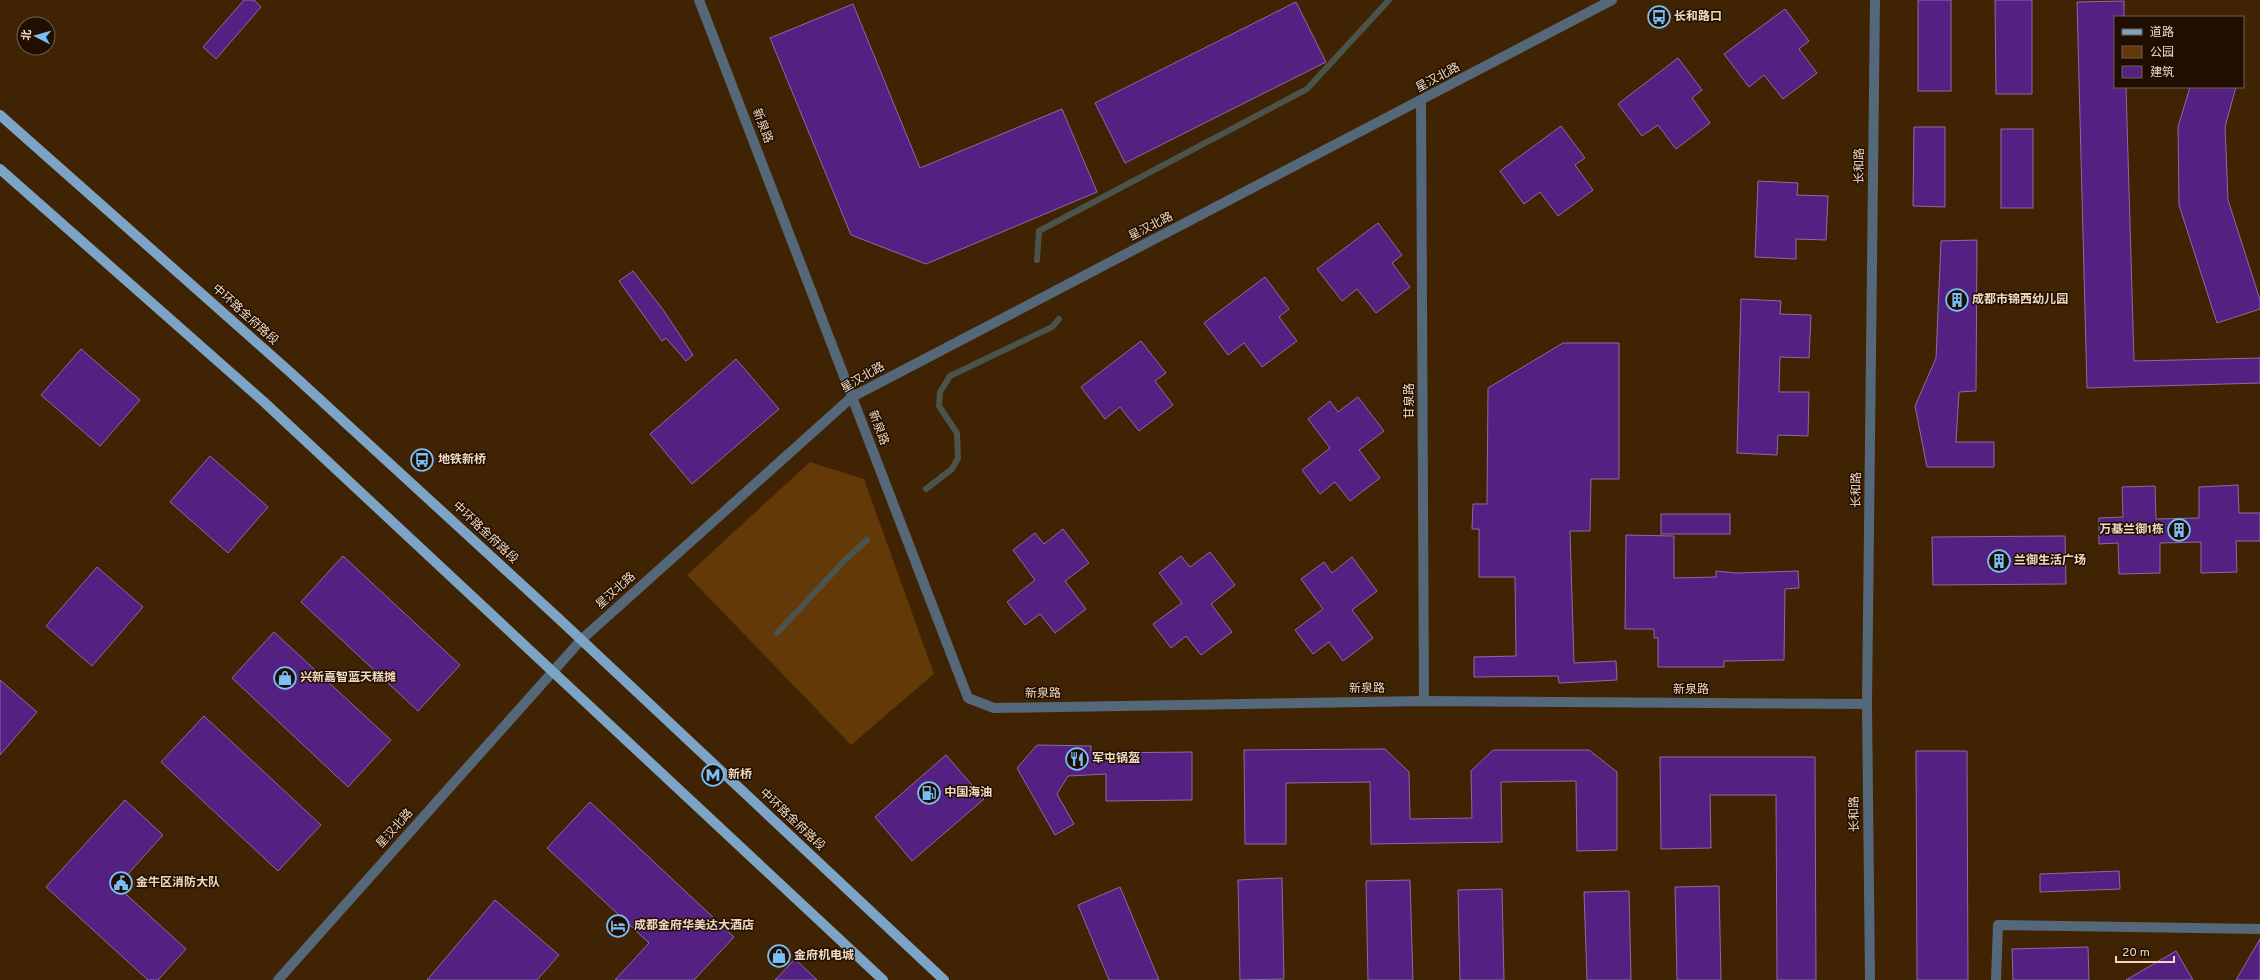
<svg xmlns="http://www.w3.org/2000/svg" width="2260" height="980" font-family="Overpass,'Noto Sans SC',sans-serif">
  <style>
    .green { fill: #633907 }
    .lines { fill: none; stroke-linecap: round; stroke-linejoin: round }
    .stream { stroke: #4b544c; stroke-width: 6 }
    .building { fill: #542082; stroke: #856fa2 }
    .minor { stroke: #546879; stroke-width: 10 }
    .major { stroke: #7ba4c6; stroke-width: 10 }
    .labels { text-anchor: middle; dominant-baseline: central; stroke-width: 3; stroke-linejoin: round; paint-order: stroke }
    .poi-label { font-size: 12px; font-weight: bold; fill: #f0d8c2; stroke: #200f01; text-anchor: start }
    .street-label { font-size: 12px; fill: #f0d8c2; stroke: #200f01 }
  </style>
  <rect width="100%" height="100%" fill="#402302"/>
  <path class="green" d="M810,462l54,17 70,195 -83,71 -164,-170z"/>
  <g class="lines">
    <g class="stream">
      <path d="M1037,260l2,-29 268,-142 82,-89"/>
      <path d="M926,489l26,-20 6,-11 -1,-25 -18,-27 1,-14 10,-16 102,-49 7,-8"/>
      <path d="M777,633l69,-74 21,-19"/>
    </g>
  </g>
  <g class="building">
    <path d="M244,0h10l7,7 -45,52 -13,-12z"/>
    <rect x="1918" y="0" width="33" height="91"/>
    <path d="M1995,0h37v94h-36z"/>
    <path d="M2124,1v16h-9v70h11l8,274 126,-3v25l-173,5 -10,-386z"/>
    <path d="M1296,2l30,60 -201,101 -30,-60z"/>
    <path d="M853,4l67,164 142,-59 35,83 -171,72 -75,-29 -81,-197z"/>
    <path d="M1785,9l24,32 -10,8 18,24 -34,26 -19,-24 -15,12 -25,-33z"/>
    <path d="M1678,58l24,32 -10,8 18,25 -34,26 -18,-24 -16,11 -24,-32z"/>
    <path d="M2190,87h46l-11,40 3,73 32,100v9l-43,14 -38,-118 -1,-78z"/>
    <path d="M1561,126l24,32 -10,7 18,25 -35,26 -18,-24 -16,12 -24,-33z"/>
    <path d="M1914,127h31v80l-32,-1z"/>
    <rect x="2001" y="129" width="32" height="79"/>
    <path d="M1758,181l40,2 -1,12 31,1 -2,44 -30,-1v20l-41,-2z"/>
    <path d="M1378,223l24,32 -10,8 18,24 -34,26 -19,-24 -15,12 -25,-32z"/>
    <path d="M1977,240l-1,151 -17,1 -3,50h38v25h-67l-12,-61 21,-48 5,-117z"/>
    <path d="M633,271l31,40 29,44 -7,6 -20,-23 -4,3 -43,-60z"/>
    <path d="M1265,277l24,32 -10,8 18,24 -35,26 -18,-24 -16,12 -24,-32z"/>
    <path d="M1741,299l40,2 -1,13 31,1 -2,43 -29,-1 -1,35h30l-1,44 -30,-1 -1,20 -40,-2z"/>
    <path d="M1141,341l25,32 -11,8 18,24 -34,26 -19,-24 -15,12 -24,-32z"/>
    <path d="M1563,343h56v136h-28l-1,52h-20l4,132 42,-2 1,19 -58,3 -1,-7 -84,1v-20l42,-1 -1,-79h-36v-48h-7l1,-25h14l1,-116z"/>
    <path d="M81,349l59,51 -40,46 -59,-51z"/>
    <path d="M736,359l43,50 -87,75 -42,-50z"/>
    <path d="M1358,397l26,34 -25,19 21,28 -30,23 -15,-19 -15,12 -18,-24 28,-22 -22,-29 22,-18 8,11z"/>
    <path d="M210,456l58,51 -40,46 -58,-51z"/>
    <path d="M2238,485l1,28h21v28h-24l1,31 -36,1v-31l-41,1v30l-41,1 -1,-31 -19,1v-26l24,-1 -1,-30 33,-1 1,33 43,-1v-31z"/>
    <rect x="1661" y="514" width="69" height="20"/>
    <path d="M1063,529l26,34 -24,18 21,28 -31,24 -15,-19 -15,11 -18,-23 28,-22 -22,-30 22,-17 9,11z"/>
    <path d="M1626,535l48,1v42l42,-1v-6l20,2 62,-2 1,17 -14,1 -1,71 -60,1v6h-66v-29h-4v-9h-29z"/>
    <path d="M2065,536l1,48 -133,1 -1,-48z"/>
    <path d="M1210,552l25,33 -24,19 21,28 -31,23 -15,-19 -15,12 -18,-24 29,-21 -23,-30 22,-17 9,11z"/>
    <path d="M343,556l117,109 -42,46 -117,-109z"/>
    <path d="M1352,557l25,34 -25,19 21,28 -30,23 -14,-19 -16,12 -18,-24 28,-21 -22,-30 23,-17 8,11z"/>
    <path d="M97,567l46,40 -51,59 -46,-40z"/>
    <path d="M274,632l117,108 -43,47 -116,-109z"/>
    <path d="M0,680l37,32 -37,43z"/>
    <path d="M204,716l117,109 -43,46 -117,-109z"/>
    <path d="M1037,745l54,1v7l101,-1v48l-86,1v-27l-38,2 -11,18 17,30 -19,11 -38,-67z"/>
    <path d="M1385,749l24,23 1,47 62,-1 -1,-47 22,-21h96l28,22v78l-40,1 -1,-70 -75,1 1,60 -131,2 -1,-62 -84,1v61h-41l-1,-94z"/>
    <path d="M1916,751h51l1,229h-51z"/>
    <path d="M946,755l38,44 -72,62 -37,-44z"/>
    <path d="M1660,757h155l1,223h-39l-1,-185h-66l1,53 -50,1z"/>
    <path d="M125,800l38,35 -46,51 69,63 -28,31h-10l-102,-93z"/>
    <path d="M590,802l144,135 -40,43h-79l34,-37 -102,-95z"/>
    <path d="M2119,871l1,18 -80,3v-18z"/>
    <path d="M1282,878l2,101 -44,1 -2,-100z"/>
    <path d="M1410,880l3,100h-45l-2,-99z"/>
    <path d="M1719,886l2,94h-44l-2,-93z"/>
    <path d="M1120,887l39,93h-50l-31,-75z"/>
    <path d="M1502,889l2,91h-44l-2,-90z"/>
    <path d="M1629,891l2,89h-44l-3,-88z"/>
    <path d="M495,900l64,55 -22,25h-110z"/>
    <path d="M2260,939v41h-24z"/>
    <path d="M2088,947l1,33h-76l-1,-31z"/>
    <path d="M2176,951l17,29h-67z"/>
    <path d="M795,959l22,21h-42z"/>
  </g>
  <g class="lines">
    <g class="minor">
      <path d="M699,0l269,698 26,10 430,-7 443,3"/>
      <path d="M1421,101l3,600"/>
      <path d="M278,980l303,-340 271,-243 760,-397"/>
      <path d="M1870,980l-3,-276 8,-704"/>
      <path d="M1996,980l2,-55 262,4"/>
    </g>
    <g class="major">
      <path d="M0,115l290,257 267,245 387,363"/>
      <path d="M0,169l264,233 619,578"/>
    </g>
  </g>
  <defs>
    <g id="bus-ring" transform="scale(1.15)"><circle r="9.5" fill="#200f01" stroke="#78bff7" stroke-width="1.5"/><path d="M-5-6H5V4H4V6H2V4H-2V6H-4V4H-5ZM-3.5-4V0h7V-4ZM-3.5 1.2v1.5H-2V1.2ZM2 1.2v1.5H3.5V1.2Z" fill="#78bff7"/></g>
    <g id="building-ring" transform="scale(1.15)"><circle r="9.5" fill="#200f01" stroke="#78bff7" stroke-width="1.5"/><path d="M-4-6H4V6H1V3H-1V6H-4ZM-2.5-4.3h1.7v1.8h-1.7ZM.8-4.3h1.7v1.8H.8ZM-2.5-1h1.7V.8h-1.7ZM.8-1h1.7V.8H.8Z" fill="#78bff7"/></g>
    <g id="shop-ring" transform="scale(1.15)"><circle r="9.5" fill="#200f01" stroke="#78bff7" stroke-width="1.5"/><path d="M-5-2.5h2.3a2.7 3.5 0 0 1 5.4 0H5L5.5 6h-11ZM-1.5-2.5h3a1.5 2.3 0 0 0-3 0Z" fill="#78bff7"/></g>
    <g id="restaurant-ring" transform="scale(1.15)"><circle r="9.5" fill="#200f01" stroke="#78bff7" stroke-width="1.5"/><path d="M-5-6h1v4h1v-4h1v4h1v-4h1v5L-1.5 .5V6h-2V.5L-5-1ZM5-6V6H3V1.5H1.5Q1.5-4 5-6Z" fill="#78bff7"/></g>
    <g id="metro-ring" transform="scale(1.15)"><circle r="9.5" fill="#200f01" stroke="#78bff7" stroke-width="1.5"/><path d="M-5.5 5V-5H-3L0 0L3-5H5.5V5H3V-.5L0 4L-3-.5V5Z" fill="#78bff7"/></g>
    <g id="fuel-ring" transform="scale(1.15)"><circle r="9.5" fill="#200f01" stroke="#78bff7" stroke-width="1.5"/><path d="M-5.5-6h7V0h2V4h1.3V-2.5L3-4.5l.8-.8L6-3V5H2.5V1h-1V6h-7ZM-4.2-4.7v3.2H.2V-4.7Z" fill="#78bff7"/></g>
    <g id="civic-ring" transform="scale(1.15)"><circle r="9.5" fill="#200f01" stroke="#78bff7" stroke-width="1.5"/><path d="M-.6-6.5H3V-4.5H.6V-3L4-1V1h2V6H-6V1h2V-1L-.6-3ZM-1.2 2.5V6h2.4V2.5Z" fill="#78bff7"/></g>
    <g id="hotel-ring" transform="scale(1.15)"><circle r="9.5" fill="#200f01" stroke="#78bff7" stroke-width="1.5"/><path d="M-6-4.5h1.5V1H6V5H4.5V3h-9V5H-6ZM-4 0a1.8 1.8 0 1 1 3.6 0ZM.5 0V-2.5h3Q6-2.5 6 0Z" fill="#78bff7"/></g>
  </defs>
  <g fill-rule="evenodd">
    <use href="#bus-ring" x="1659" y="17"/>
    <use href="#building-ring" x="1957" y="300"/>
    <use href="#bus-ring" x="422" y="460"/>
    <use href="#building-ring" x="2179" y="530"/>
    <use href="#building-ring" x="1999" y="561"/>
    <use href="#shop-ring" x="285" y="678"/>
    <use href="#restaurant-ring" x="1077" y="759"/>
    <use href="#metro-ring" x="713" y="775"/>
    <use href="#fuel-ring" x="929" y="793"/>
    <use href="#civic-ring" x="121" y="883"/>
    <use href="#hotel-ring" x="618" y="926"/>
    <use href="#shop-ring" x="779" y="956"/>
  </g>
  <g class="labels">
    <g class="poi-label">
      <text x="1674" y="17">长和路口</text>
      <text x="1972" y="300">成都市锦西幼儿园</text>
      <text x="438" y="460">地铁新桥</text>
      <text x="2164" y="530" text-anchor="end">万基兰御1栋</text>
      <text x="2014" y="561">兰御生活广场</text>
      <text x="300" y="678">兴新嘉智蓝天糕摊</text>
      <text x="1092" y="759">军屯锅盔</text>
      <text x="728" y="775">新桥</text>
      <text x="944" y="793">中国海油</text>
      <text x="136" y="883">金牛区消防大队</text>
      <text x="634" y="926">成都金府华美达大酒店</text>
      <text x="794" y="956">金府机电城</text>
    </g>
    <g class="street-label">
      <text transform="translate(1438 78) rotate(-28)">星汉北路</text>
      <text transform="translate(762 126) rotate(69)">新泉路</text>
      <text transform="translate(1860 166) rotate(-89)">长和路</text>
      <text transform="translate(1151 227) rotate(-27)">星汉北路</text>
      <text transform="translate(245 315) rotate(42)">中环路金府路段</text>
      <text transform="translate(863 378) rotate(-30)">星汉北路</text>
      <text transform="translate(1410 401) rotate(-90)">甘泉路</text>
      <text transform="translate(878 428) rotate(69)">新泉路</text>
      <text transform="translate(1857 490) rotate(-89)">长和路</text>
      <text transform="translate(485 533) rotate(43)">中环路金府路段</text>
      <text transform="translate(616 591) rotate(-42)">星汉北路</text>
      <text transform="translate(1367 689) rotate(-1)">新泉路</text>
      <text x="1691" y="690">新泉路</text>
      <text transform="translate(1043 694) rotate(-1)">新泉路</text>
      <text transform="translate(1855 814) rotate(-91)">长和路</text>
      <text transform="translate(792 820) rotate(43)">中环路金府路段</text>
      <text transform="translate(395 829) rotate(-48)">星汉北路</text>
    </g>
  </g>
  <rect x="2114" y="16" width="130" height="72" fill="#200f01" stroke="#735f4e"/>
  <rect x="2122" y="29" width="20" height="6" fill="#7ba4c6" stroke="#735f4e"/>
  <text x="2150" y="36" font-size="12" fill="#f0d8c2">道路</text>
  <rect x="2122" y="46" width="20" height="12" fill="#633907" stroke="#735f4e"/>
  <text x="2150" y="56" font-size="12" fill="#f0d8c2">公园</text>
  <rect x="2122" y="66" width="20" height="12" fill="#542082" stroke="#735f4e"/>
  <text x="2150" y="76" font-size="12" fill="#f0d8c2">建筑</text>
  <g transform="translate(36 36) rotate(276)"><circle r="19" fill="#200f01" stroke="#735f4e"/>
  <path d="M0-3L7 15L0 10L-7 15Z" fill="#78bff7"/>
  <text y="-6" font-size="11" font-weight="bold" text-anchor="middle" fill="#f0d8c2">北</text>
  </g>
  <path d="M2116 956v6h58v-6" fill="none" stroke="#f0d8c2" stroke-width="2"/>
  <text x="2122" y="956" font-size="12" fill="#f0d8c2" stroke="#200f01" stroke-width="3" paint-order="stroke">20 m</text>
</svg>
